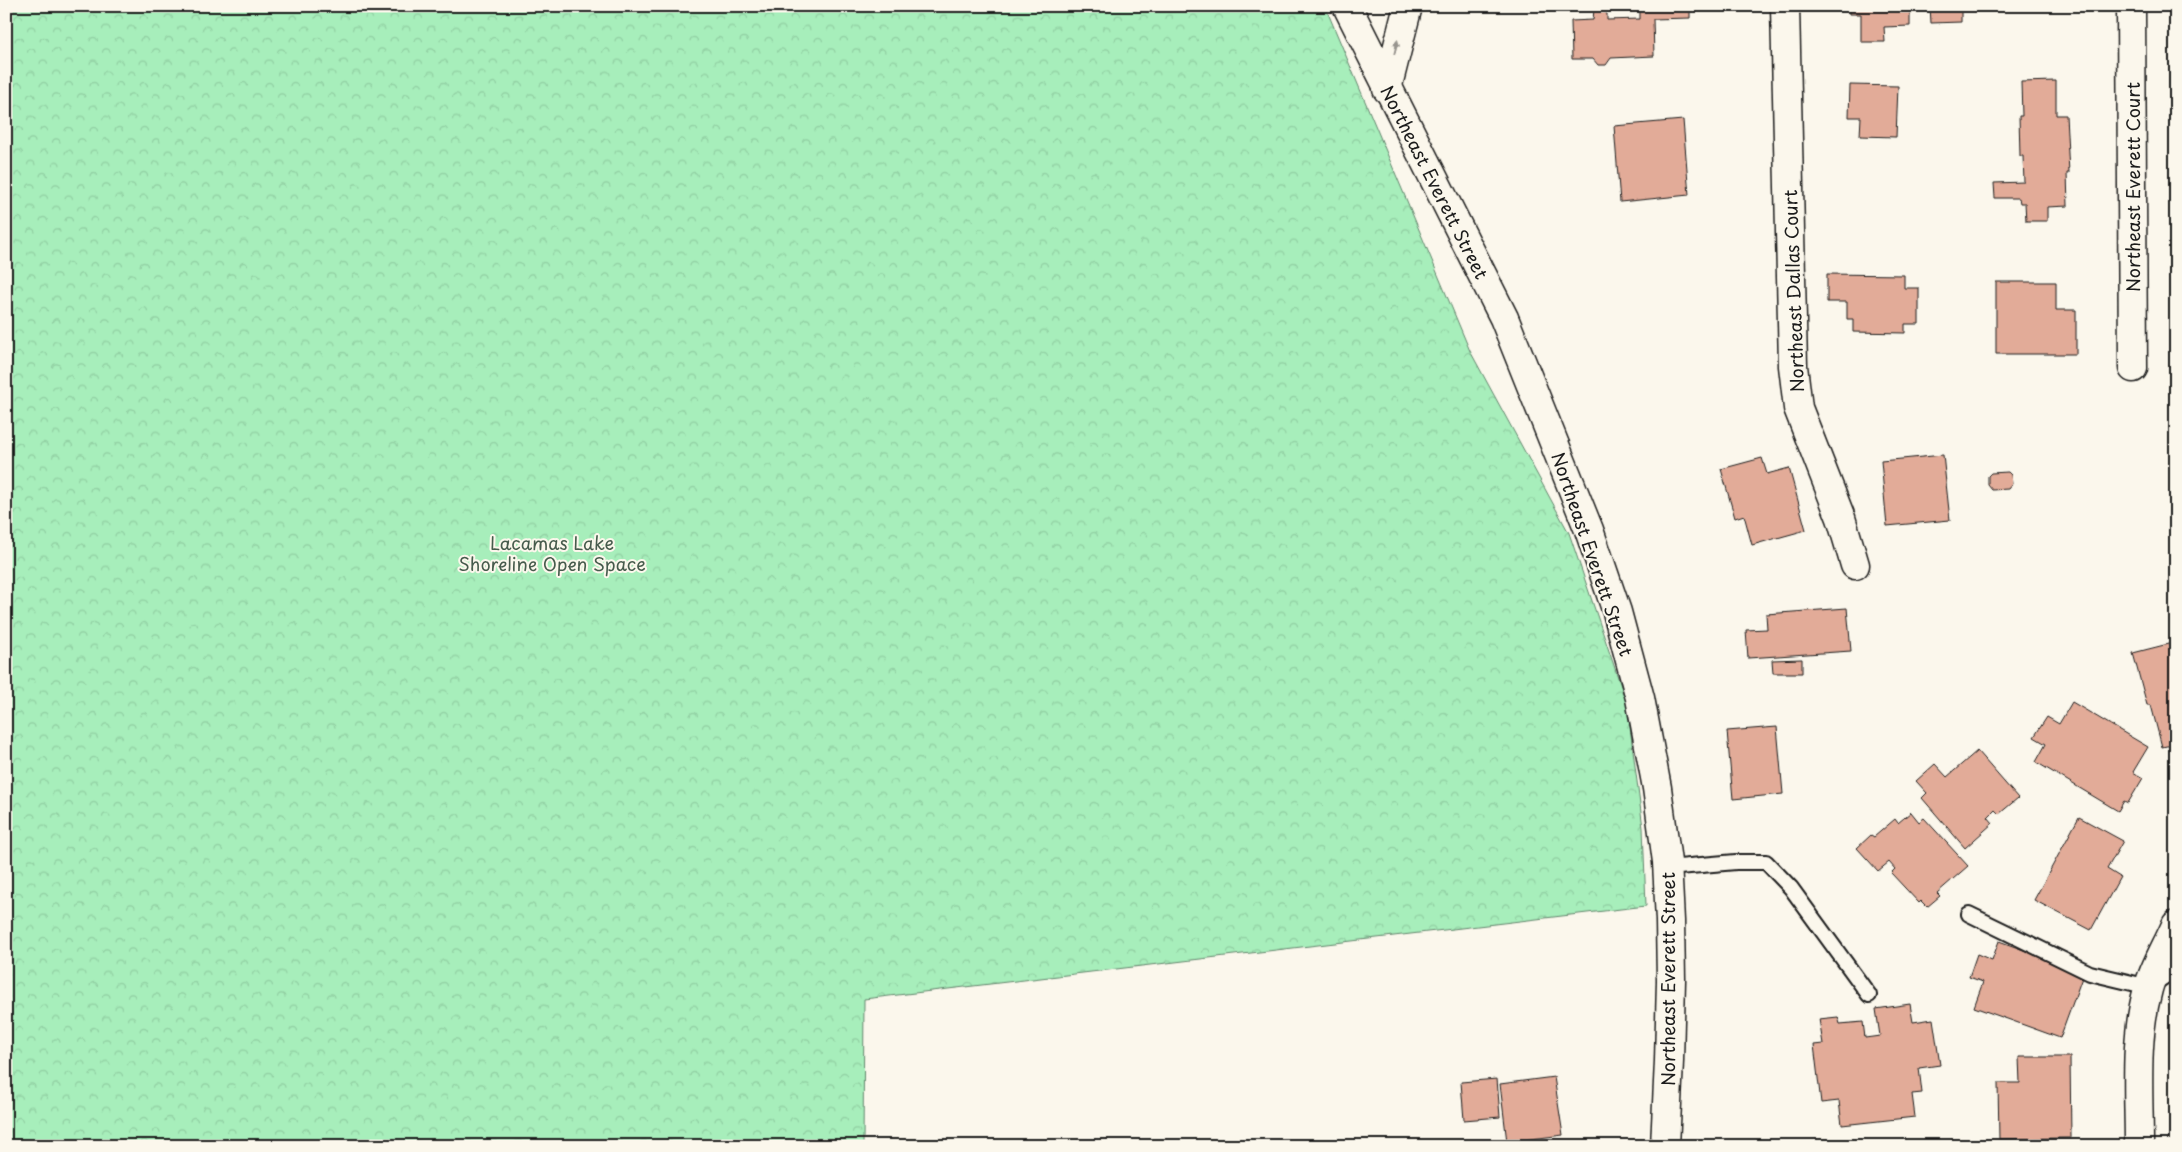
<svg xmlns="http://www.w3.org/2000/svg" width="2182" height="1152" font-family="'Playpen Sans',sans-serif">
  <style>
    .forest { fill: url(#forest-crowns); stroke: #62856c }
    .building { fill: #e2ab98; stroke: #1c1c1c }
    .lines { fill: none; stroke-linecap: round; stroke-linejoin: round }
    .lane-casing { stroke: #1c1c1c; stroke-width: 18 }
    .street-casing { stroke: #1c1c1c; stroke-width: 31 }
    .secondary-casing { stroke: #1c1c1c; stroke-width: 31 }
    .lane { stroke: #fbf7ec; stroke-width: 14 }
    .street { stroke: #fbf7ec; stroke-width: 28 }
    .secondary { stroke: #fbf7ec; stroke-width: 28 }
    .oneway { fill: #97948e }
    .labels { text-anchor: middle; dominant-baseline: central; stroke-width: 4; stroke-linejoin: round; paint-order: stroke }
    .street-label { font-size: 18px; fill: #1c1c1c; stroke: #fbf7ec }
    .park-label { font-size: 18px; fill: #465b4c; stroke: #fbf7ec }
  </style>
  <defs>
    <pattern id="forest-crowns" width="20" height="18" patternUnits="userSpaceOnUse" patternTransform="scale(1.25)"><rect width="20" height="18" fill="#a7eebb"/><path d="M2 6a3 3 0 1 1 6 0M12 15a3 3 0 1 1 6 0" fill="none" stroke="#8fcca0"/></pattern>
  </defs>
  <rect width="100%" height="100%" fill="#fbf7ec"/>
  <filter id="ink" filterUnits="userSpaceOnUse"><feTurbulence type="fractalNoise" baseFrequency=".02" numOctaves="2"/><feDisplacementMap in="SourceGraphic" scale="10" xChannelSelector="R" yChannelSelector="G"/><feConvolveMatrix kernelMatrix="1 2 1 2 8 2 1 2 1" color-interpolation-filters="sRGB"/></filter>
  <g filter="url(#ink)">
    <path class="forest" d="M6,6h1319l145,345 99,182 58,171 16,124 3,78 -782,93 -1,147h-857z"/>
    <g class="building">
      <path d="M1640,6h50v12l-37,1 1,37 -43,2 -5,7h-8l-5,-6h-21l-1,-38 22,-1 1,-11h8l5,5v6l33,-1z"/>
      <path d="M1849,6h61v20l-26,1 1,15h-24v-28h-12z"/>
      <path d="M1930,6h31v16l-30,1z"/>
      <path d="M2056,81v34h10l3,58h-2l1,33 -21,1v14h-21l-1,-18h-5l-1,-5h-24l-1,-15 30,-1 -1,-26h-3l-1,-40h3l-1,-34z"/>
      <path d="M1850,85l48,1 -2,51 -36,-1 1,-19h-12z"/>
      <path d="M1683,120l6,75 -69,7 -6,-76z"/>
      <path d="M1827,274l77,1v13h15v36h-14v9l-52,-1v-13h-6v-17h-20z"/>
      <path d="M1996,282h60v28h20v44h-80z"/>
      <path d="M1943,455l7,65 -63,6 -6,-65z"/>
      <path d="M1762,458l5,16 22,-6 17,62 -54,15 -8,-30 -9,3 -14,-49z"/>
      <path d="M2008,472l3,3 1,9 -4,5 -16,1 -4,-5v-9l3,-3z"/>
      <path d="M1847,608l4,43 -103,7 -2,-28 21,-1 -1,-15z"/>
      <path d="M2176,642v102l-14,3 -11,-42h-4l-14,-52z"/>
      <path d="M1802,659v14h-29l-1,-13z"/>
      <path d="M2072,702l76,45 -15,25 10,6 -15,25 -4,-2 -6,10 -82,-49 10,-18 -12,-7 13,-20 12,7z"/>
      <path d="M1777,727l6,67 -50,5 -6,-68z"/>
      <path d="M1977,751l41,47 -19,16 -4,-4 -7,7 5,6 -28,25 -43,-50 5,-5 -11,-12 19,-17 12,13z"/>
      <path d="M1911,812l8,10 5,-4 44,48 -31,27 3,3 -13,11 -6,-6 -2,2 -28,-30 4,-4 -6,-7 -11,9 -21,-23 14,-13 3,2 21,-18 3,4z"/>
      <path d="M2079,817l44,24 -16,28 13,8 -29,53 -57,-30z"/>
      <path d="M1999,941l85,31 -24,66 -86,-31 9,-25 -14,-5 8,-23 15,6z"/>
      <path d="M1910,1004l3,18 20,-3 7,46 -21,3 3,25 -10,1 3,23 -73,8 -3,-24 -18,2 -7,-58 9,-1 -4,-25 19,-2 2,7 23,-2 2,16 15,-2 -4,-27z"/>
      <path d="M2019,1057h51l1,81 -72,1 -1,-56h22z"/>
      <path d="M1554,1077l9,58 -56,7 -7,-58z"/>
      <path d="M1497,1079l3,38 -36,3 -3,-38z"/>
    </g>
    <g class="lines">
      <g class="lane-casing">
        <g id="lane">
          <path d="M1667,868l69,-6h30l25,26 78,107"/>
          <path d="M1969,914l121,59 59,14 24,-16h3"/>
        </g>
      </g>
      <g class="street-casing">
        <g id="street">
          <path d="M1785,6l8,360 5,42 43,110 14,47"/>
          <path d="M2131,6l2,362"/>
          <path d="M2139,1146c0,-52 -5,-107 9,-157 6,-22 19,-43 28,-64"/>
        </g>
      </g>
      <g class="secondary-casing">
        <g id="secondary">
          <path d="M1347,6l157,312 85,212 28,82 23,86 17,90 10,74 3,59 1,59 -2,81 -4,85"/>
          <path d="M1387,89l21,-83"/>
        </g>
      </g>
      <use href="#lane" class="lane"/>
      <use href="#street" class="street"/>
      <use href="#secondary" class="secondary"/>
    </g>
    <defs><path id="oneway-solid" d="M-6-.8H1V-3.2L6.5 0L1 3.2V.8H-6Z" transform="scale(1.25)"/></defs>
    <use class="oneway" href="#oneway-solid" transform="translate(1396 47) rotate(-77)"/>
  </g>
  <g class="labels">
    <g class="street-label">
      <text transform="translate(1435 182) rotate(63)">Northeast Everett Street</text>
      <text transform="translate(2132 187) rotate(-90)">Northeast Everett Court</text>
      <text transform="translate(1793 291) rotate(-92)">Northeast Dallas Court</text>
      <text transform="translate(1593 554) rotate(71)">Northeast Everett Street</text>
      <text transform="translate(1667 979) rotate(-90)">Northeast Everett Street</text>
    </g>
    <g class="park-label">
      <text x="552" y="542">Lacamas Lake<tspan x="552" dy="21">Shoreline Open Space</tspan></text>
    </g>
  </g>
  <rect width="2182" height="1152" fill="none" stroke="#fbf7ec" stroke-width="25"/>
  <rect x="12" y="12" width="2157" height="1127" fill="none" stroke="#1c1c1c" stroke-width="2" filter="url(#ink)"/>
</svg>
